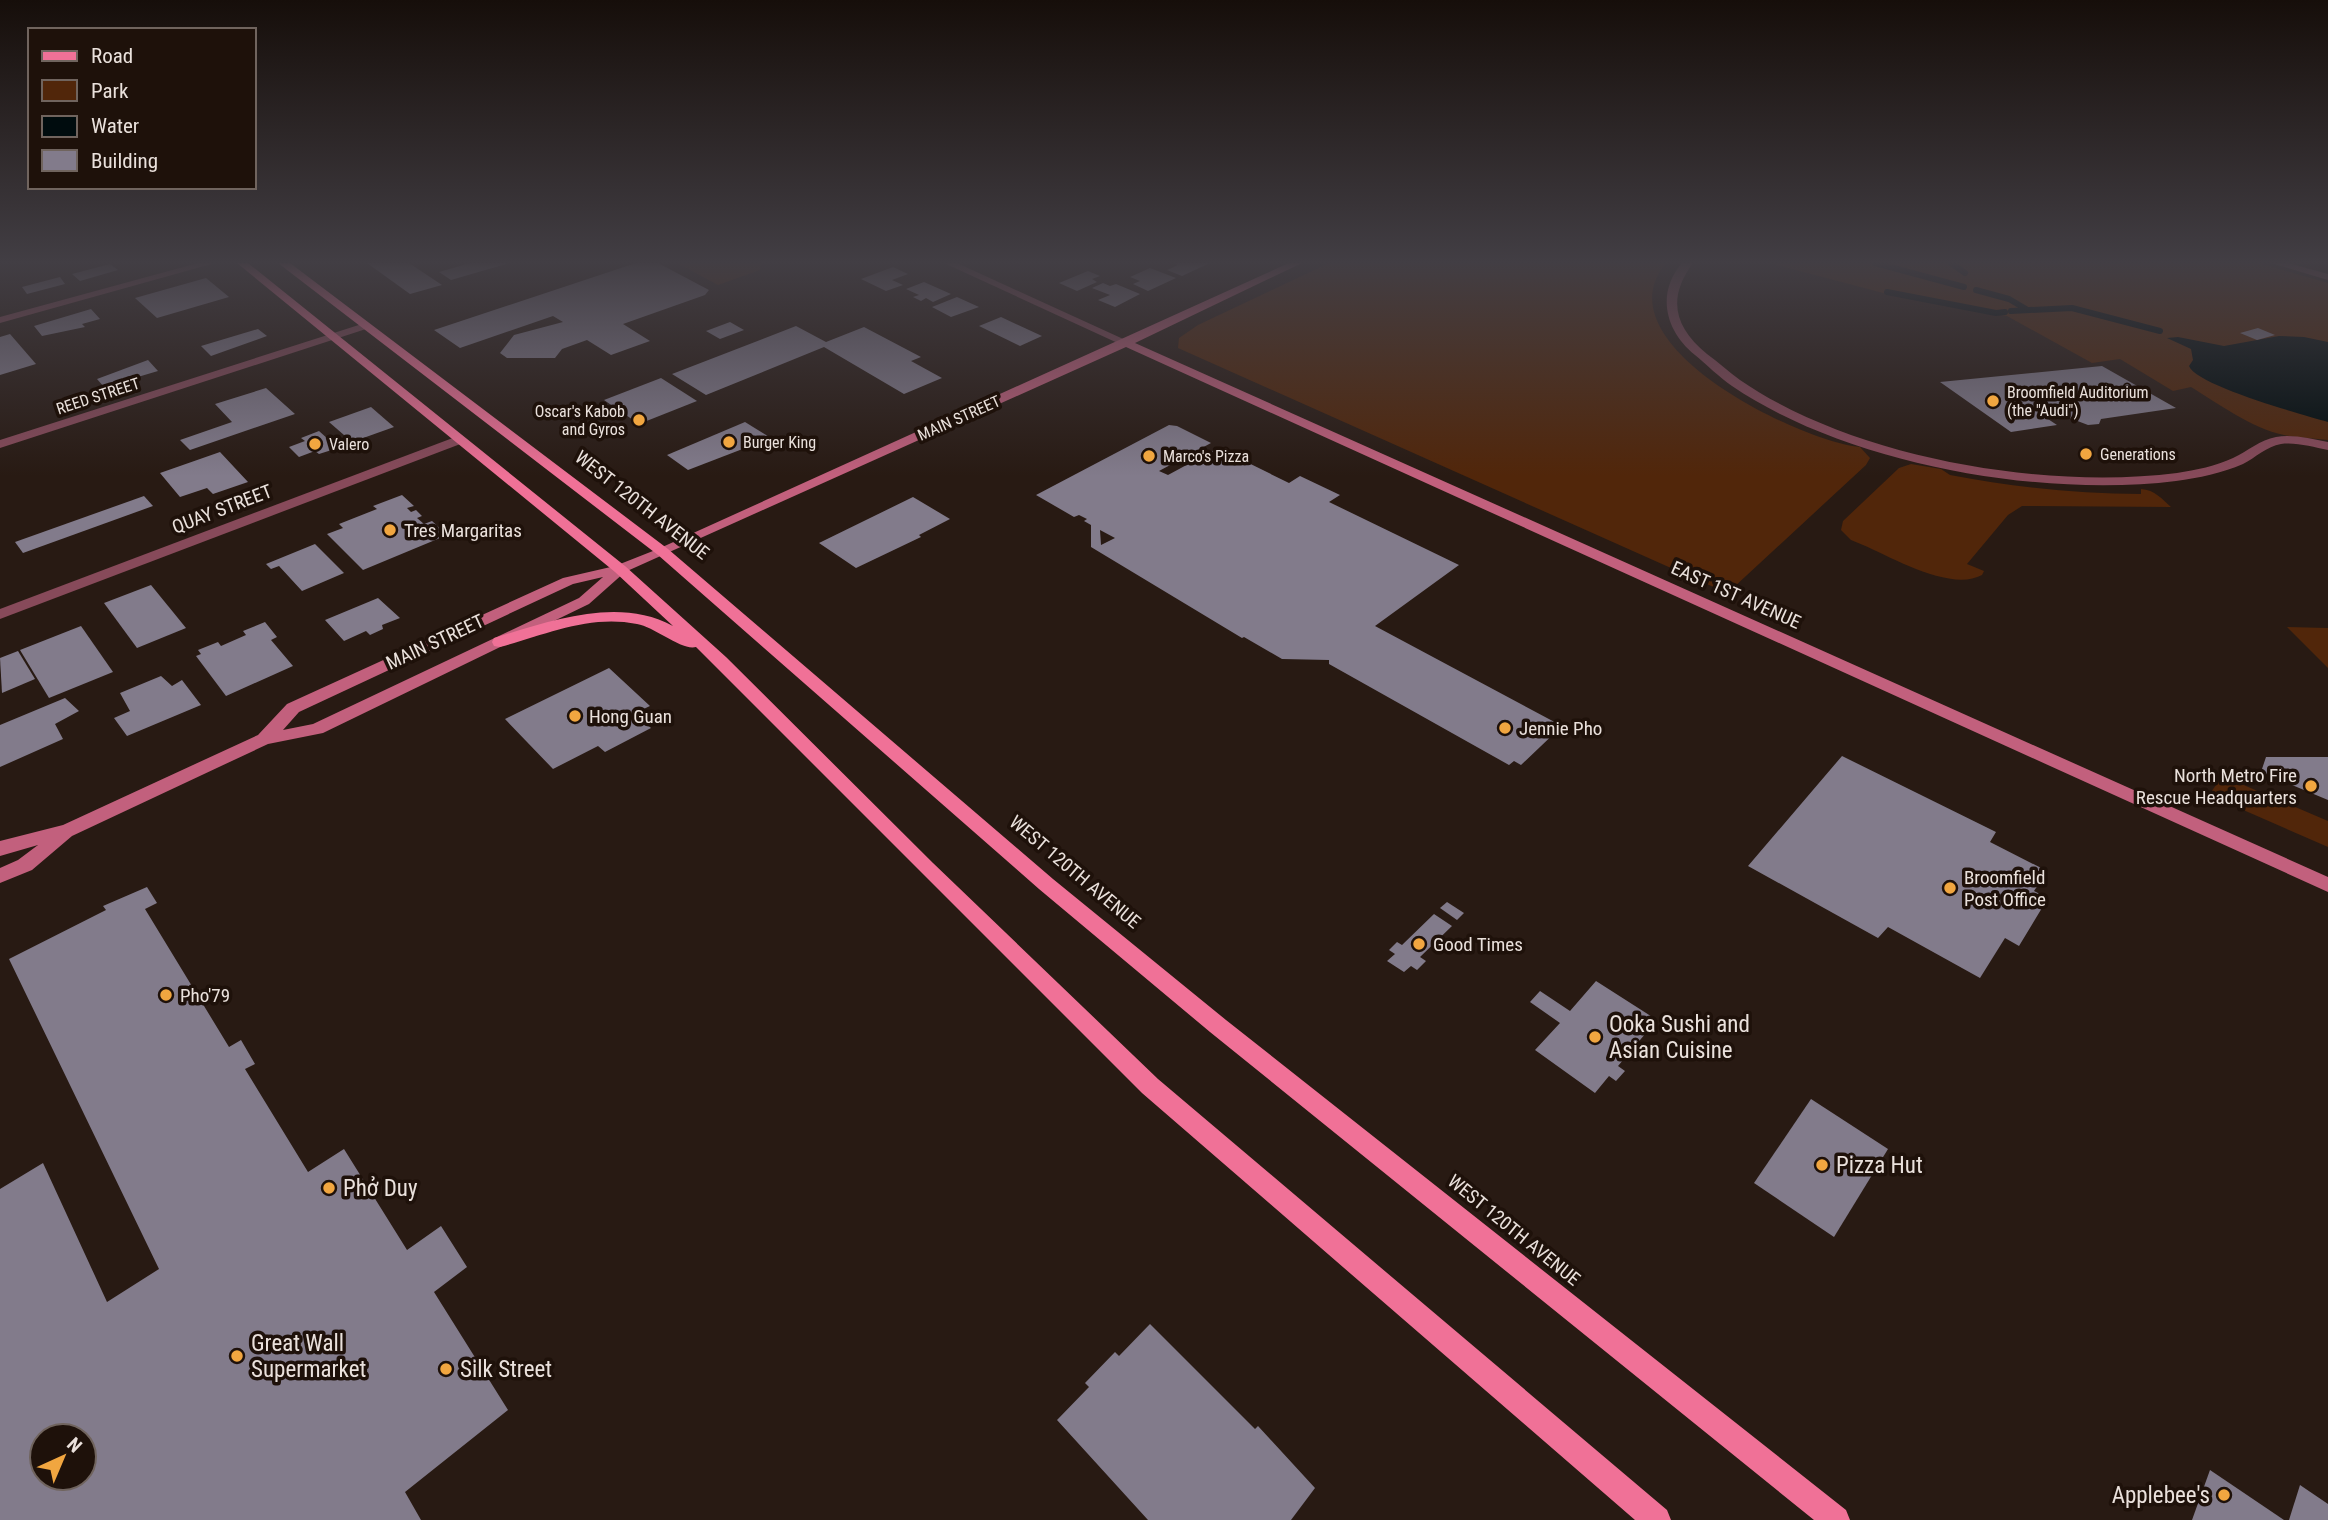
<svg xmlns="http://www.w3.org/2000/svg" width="2328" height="1520" font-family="'Roboto Condensed',sans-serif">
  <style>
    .green { fill: #51260a }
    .water { fill: #000c0e }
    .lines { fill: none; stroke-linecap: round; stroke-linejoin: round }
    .stream { stroke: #000c0e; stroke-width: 6 }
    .building { fill: #827b8b; fill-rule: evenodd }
    .street { fill: #874a5a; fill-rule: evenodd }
    .secondary { fill: #c2607d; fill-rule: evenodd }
    .primary { fill: #f07197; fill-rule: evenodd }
    .poi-dot { fill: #f1a640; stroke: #1e110a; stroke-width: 2.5 }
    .labels { text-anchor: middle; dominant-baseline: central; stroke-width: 7; stroke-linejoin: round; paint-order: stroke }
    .far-poi-label { font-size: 16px; fill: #eae1dc; stroke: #1e110a; text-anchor: start }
    .far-street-label { font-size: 16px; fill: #eae1dc; stroke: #1e110a }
    .street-label { font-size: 19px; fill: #eae1dc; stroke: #1e110a }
    .poi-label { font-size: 19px; fill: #eae1dc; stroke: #1e110a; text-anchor: start }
    .near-poi-label { font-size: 23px; fill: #eae1dc; stroke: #1e110a; text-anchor: start }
  </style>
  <rect width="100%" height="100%" fill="#281a13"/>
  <g class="green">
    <path d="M677,263h84l-1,7 -42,15z"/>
    <path d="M1329,263h337c-68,81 133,178 194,184l10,11 -4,7 -133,123 -15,1 -540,-241 1,-10 19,-13z"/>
    <path d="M1769,263h489l70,20v157c-14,-2 -30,-2 -44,-5 -33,-7 -65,-31 -93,-48l-18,4 -53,-32 -28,4 -85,-47 -120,-22z"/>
    <path d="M1911,464l30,5 9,6c63,12 126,19 191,19v-5c14,1 21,10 30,18l-149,-1 -14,9 -41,49 17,7 -2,4c-31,17 -89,-17 -119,-30l-12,-5 -10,-10 2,-9 56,-53z"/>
    <path d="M2287,627l41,1v40z"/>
    <path d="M2221,778l11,2 96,41v26l-119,-52z"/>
  </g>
  <path class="water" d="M2279,336l25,1 24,5v80c-24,-7 -131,-36 -139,-56l4,-6 -2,-11 -24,-11 11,-1 46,9z"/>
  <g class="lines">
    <g class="stream">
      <path d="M1875,263l89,24"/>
      <path d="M1951,263l14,10"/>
      <path d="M1976,290l33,9 17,10"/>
      <path d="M1887,292l109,21 9,-1"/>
      <path d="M2011,311l61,-3 88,23"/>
    </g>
  </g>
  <g class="building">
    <path d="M367,263h42l33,22 -32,9z"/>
    <path d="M470,263h36v1l-55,16 -12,-8z"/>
    <path d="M636,263h22l51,27 -4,5 -82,29 27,17 -39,14 -24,-15 -25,9 -7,9h-48l-7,-5 14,-18 49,-13 -10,-6 -93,32 -26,-18z"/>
    <path d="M1174,263h36l-28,13 -15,-6 11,-5z"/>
    <path d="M110,264l8,6 -38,11 -8,-7z"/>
    <path d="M893,267l15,7 -16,6 11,5 -17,6 -25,-12z"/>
    <path d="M1150,268l26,10 -28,13 -15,-7 7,-3 -10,-4z"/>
    <path d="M1088,271l12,5 -8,3 5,3 -20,9 -18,-8z"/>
    <path d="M60,277l5,7 -38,10 -5,-7z"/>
    <path d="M206,278l23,19 -72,21 -22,-20z"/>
    <path d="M924,282l27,12 -18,8 -7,-4 -5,3 -8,-4 6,-2 -13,-6z"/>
    <path d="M1103,283l7,3 6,-2 24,10 -25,13 -17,-7 12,-5 -18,-7z"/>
    <path d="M957,297l22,10 -28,10 -19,-10z"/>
    <path d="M91,309l9,10 -18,5 3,3 -43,9 -8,-10z"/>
    <path d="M1001,317l41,19 -22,10 -41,-20z"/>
    <path d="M730,322l14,8 -24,9 -14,-8z"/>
    <path d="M796,326l30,16 38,-15 57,30 -10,4 31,17 -38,16 -80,-47 -118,48 -34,-21z"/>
    <path d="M2258,328l17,7 -18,5 -17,-7z"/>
    <path d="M258,329l9,7 -56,20 -10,-10z"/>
    <path d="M10,334l26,30 -36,11v-38z"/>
    <path d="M148,360l10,11 -54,16 -7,-8z"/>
    <path d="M2102,366l74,42 -75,11 -2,5 -11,1 -21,-8 -19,2 9,6 -46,7 -71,-50z"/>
    <path d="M661,378l36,23 -58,23 -35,-24z"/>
    <path d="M266,388l29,26 -105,36 -10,-10 52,-18 -17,-18z"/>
    <path d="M371,407l23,20 -42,15 -23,-20z"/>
    <path d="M745,422l26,16 -83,32 -21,-15z"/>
    <path d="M1169,425l8,1 34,17 -52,28 9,4 50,-27 71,35 11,-7 40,19 -11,7 130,63 -84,61 187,100 -41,39 -7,-4 -5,4 -180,-101v-4l-47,-1 -38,-22 -2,1 -151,-91v-22l-7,-4 3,-2 -8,-4 -5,2 -38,-22zM1100,530l15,8 -14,7z"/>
    <path d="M319,431l19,17 -19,6 -4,-3 -16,6 -10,-10 16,-6 -4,-3z"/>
    <path d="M220,452l28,30 -35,12 -6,-6 -27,9 -20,-24z"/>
    <path d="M402,495l12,11 -7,2 4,4 5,-2 6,6 -5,2 7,6 8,-3 12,11 -7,4 3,2 -77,32 -36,-36 16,-6 -4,-4 38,-15 -4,-3z"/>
    <path d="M144,496l9,10 -130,47 -8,-11z"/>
    <path d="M913,497l37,22 -31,16 2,2 -65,31 -37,-25z"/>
    <path d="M315,544l29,29 -42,18 -23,-25 -8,3 -5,-5z"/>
    <path d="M151,585l35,43 -49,20 -33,-45z"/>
    <path d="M378,598l22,20 -18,7 1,4 -13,6 -4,-4 -22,10 -19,-21z"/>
    <path d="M265,622l12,15 -6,3 22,26 -67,30 -30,-40 5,-2 -3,-4 20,-8 3,4 25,-11 -3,-4z"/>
    <path d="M81,626l32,46 -64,26 -29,-48z"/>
    <path d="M18,651l17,28 -33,14 -2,-35z"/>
    <path d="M609,668l41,38 -15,7 16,15 -46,24 -7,-6 -45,23 -48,-50z"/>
    <path d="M161,676l11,10 10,-6 19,25 -74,31 -13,-18 16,-7 -10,-18z"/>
    <path d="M65,698l14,13 -24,13 8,15 -63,28v-42z"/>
    <path d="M1842,756l154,76 -6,10 57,29 -13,20 14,7 -29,48 -14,-8 -25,40 -92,-51 -10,11 -130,-72z"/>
    <path d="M2266,757h62v43l-67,-28z"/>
    <path d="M147,887l10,16 -12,6 84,138 12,-7 14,24 -10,5 63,103 36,-23 63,101 34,-24 26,41 -33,25 74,118 -103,82 16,28h-421v-331l43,-26 64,139 52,-33 -150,-310 97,-49 -3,-4zM42,1436h42v42h-42z"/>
    <path d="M1447,902l17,11 -7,7 -17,-12z"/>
    <path d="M1434,914l18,12 -32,31 6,4 -9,9 -6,-4 -7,6 -17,-11 8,-7 -6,-4 8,-8 5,3z"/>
    <path d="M1596,981l61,39 -39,46 7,5 -9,10 -7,-5 -14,17 -60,-43 25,-27 -30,-21 10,-11 30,20z"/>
    <path d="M1811,1099l77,50 -54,88 -80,-54z"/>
    <path d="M1150,1324l105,105 3,-3 57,62 -24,32h-143l-91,-100 32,-33 -4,-4 30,-31 4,4z"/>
    <path d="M2210,1470l74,50h-92z"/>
    <path d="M2300,1485l28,19v16h-39z"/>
  </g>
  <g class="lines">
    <g class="street">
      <path d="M198,263h17l-215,60v-6z"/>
      <path d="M944,263h13l175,80 -10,2z"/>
      <path d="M1682,263h11c-26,35 -19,64 14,91 11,8 22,18 33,26 113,78 303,110 437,93 19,-3 39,-7 56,-15 15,-7 27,-18 43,-21 17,-3 35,2 52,5v8c-15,-3 -32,-8 -47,-6 -14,2 -26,14 -38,20 -21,9 -44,14 -67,17 -136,17 -329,-17 -444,-95 -13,-9 -25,-21 -37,-31 -30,-24 -39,-62 -13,-92z"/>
      <path d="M2271,263h17l40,11v6z"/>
      <path d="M365,323l6,3 -2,2 -369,120v-8z"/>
      <path d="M458,436l5,1v6l-463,176v-10z"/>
    </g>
    <path class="secondary" d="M1289,263h13l-167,80 1193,534v15l-1202,-545 -501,225 -36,32 -266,129 -55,11 -196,92 -40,34 -32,13v-15l18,-8 20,-15 -38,11v-15l63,-16 195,-90 29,-31 276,-126 52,-12 43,-17zM603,577l-24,21 -266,126 -30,6 16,-18 274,-128z"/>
    <g class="primary">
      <path d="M237,263h11l377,303 101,91 207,206 225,216 509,431 4,10h-36l-493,-427 -446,-446c-14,4 -41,-20 -59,-23 -47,-10 -93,11 -137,23l-6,-1 -2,-4 2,-4c56,-17 124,-42 179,-12l-58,-54z"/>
      <path d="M278,263h12l378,286 385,330 173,141 620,490 4,10h-36l-604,-488 -171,-143 -381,-334z"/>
    </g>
  </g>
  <linearGradient id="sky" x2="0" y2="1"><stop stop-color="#160e0a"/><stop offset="0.55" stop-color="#423e44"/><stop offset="1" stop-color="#423e44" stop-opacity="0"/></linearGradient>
  <rect width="2328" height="476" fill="url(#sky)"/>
  <g class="poi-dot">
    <circle cx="1993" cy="401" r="7"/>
    <circle cx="639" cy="420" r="7"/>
    <circle cx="729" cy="442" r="7"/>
    <circle cx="315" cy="444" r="7"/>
    <circle cx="2086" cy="454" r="7"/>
    <circle cx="1149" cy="456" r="7"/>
    <circle cx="390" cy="530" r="7"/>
    <circle cx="575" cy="716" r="7"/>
    <circle cx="1505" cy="728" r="7"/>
    <circle cx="2311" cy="786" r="7"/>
    <circle cx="1950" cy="888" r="7"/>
    <circle cx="1419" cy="944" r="7"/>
    <circle cx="166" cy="995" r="7"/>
    <circle cx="1595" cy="1037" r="7"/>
    <circle cx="1822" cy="1165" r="7"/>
    <circle cx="329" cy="1188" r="7"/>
    <circle cx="237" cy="1356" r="7"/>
    <circle cx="446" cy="1369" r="7"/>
    <circle cx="2224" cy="1495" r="7"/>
  </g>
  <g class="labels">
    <g class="far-poi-label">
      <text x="2007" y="392">Broomfield Auditorium<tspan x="2007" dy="18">(the "Audi")</tspan></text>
      <text x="625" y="411" text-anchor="end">Oscar's Kabob<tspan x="625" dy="18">and Gyros</tspan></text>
      <text x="743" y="442">Burger King</text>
      <text x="329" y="444">Valero</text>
      <text x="2100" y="454">Generations</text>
      <text x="1163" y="456">Marco's Pizza</text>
    </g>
    <g class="far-street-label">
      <text transform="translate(98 396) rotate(-18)">REED STREET</text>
      <text transform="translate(959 418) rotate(-24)">MAIN STREET</text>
    </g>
    <g class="street-label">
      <text transform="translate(642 505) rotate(38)">WEST 120TH AVENUE</text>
      <text transform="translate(222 509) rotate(-21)">QUAY STREET</text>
      <text transform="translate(1736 595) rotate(24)">EAST 1ST AVENUE</text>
      <text transform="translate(435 642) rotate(-25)">MAIN STREET</text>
      <text transform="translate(1075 872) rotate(40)">WEST 120TH AVENUE</text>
      <text transform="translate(1514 1230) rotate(39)">WEST 120TH AVENUE</text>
    </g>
    <g class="poi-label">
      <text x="404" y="530">Tres Margaritas</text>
      <text x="589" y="716">Hong Guan</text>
      <text x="1519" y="728">Jennie Pho</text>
      <text x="2297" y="775" text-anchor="end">North Metro Fire<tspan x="2297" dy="22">Rescue Headquarters</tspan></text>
      <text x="1964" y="877">Broomfield<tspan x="1964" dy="22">Post Office</tspan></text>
      <text x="1433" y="944">Good Times</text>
      <text x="180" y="995">Pho'79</text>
    </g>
    <g class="near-poi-label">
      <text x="1609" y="1024">Ooka Sushi and<tspan x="1609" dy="26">Asian Cuisine</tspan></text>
      <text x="1836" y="1165">Pizza Hut</text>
      <text x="343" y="1188">Phở Duy</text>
      <text x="251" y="1343">Great Wall<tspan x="251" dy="26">Supermarket</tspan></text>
      <text x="460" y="1369">Silk Street</text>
      <text x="2210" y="1495" text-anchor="end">Applebee's</text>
    </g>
  </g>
  <rect x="28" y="28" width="228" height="161" fill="#1e110a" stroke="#70645e" stroke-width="2"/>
  <rect x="42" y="51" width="35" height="10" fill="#f07197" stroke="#70645e" stroke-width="2"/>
  <text x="91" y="63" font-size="21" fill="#eae1dc">Road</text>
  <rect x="42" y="80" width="35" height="21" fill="#51260a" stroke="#70645e" stroke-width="2"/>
  <text x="91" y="98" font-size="21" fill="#eae1dc">Park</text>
  <rect x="42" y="116" width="35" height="21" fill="#000c0e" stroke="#70645e" stroke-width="2"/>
  <text x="91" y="133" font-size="21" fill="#eae1dc">Water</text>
  <rect x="42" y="150" width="35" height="21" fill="#827b8b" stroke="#70645e" stroke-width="2"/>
  <text x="91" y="168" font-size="21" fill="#eae1dc">Building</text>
  <g transform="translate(63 1457) rotate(44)"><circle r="33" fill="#1e110a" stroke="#70645e" stroke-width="2"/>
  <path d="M0-5L12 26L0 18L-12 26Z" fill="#f1a640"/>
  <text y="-10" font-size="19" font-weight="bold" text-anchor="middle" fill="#eae1dc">N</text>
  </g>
</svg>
